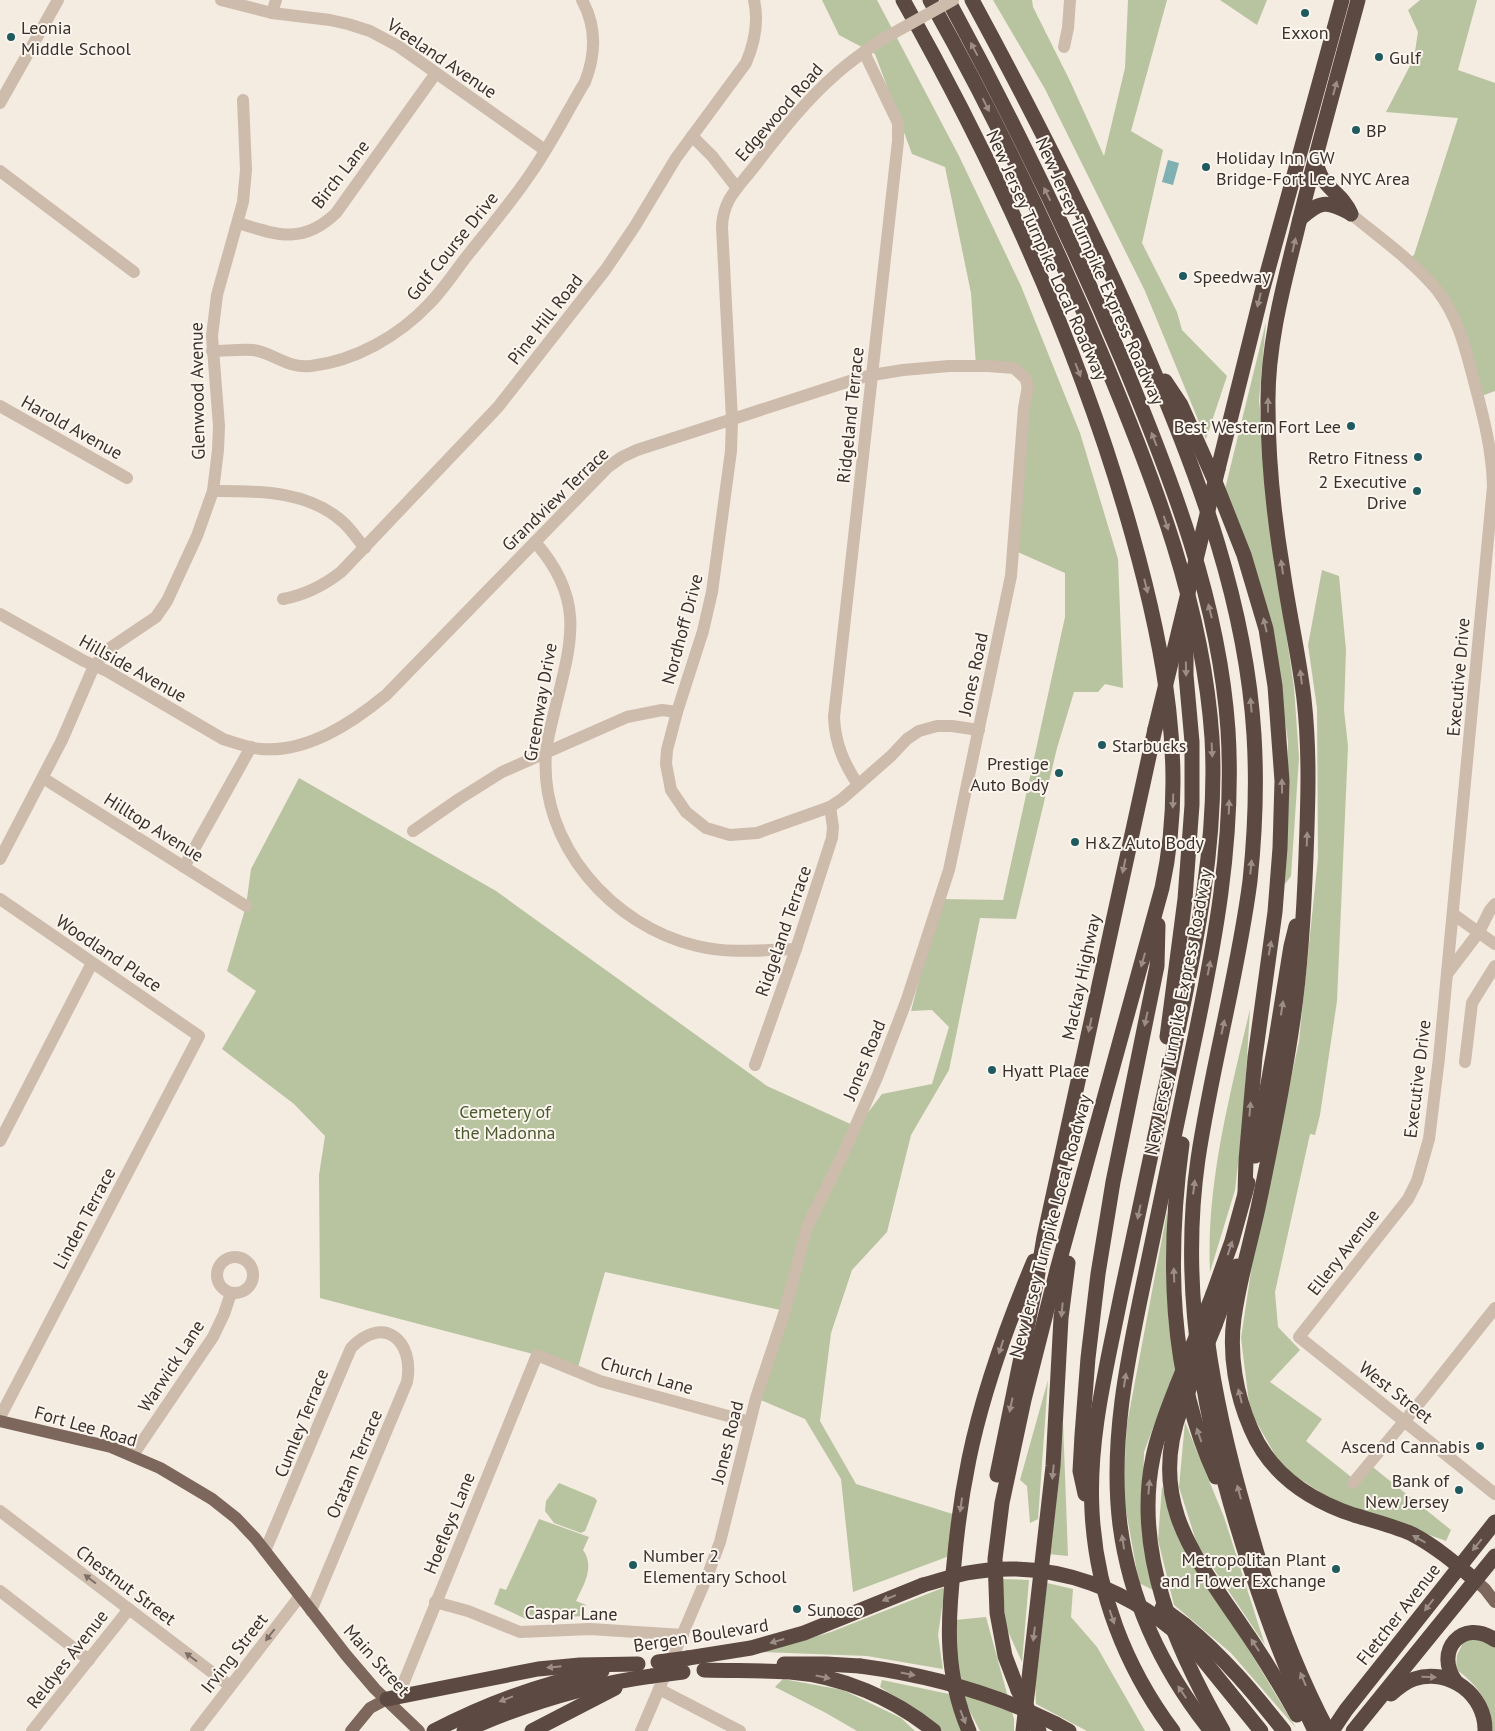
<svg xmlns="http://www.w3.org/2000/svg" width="1495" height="1731" font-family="'PT Sans',sans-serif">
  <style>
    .green { fill: #b8c4a0 }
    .water { fill: #7fb0b2 }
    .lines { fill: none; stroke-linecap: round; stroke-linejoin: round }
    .minor { stroke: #cdbbac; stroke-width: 12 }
    .major { stroke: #7d675c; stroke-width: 12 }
    .highway { stroke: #5c4a42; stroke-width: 15 }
    .minor-bridge { stroke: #cdbbac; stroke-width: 12 }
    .highway-bridge { stroke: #5c4a42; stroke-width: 15 }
    .oneway { fill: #9c8e87 }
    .oneway2 { fill: #7d6f65 }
    .poi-dot { fill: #1f5a5e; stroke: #fbf5ee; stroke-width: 2 }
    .labels { text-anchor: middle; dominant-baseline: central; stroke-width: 4; stroke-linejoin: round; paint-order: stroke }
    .poi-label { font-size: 18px; fill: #3b302b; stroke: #fbf5ee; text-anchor: start }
    .street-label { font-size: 18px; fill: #3b302b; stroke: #fbf5ee }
    .park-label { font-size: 18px; fill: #4a5a2e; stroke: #fbf5ee }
  </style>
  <rect width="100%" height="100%" fill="#f4ebe1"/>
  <g class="green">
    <path d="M822,0h55l82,156 62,130 59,147 38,126 5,129 -18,-4 -7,8h-24l-17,56 -41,171 -36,-1 -31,152 -38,65 -24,97 -35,38 -21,63 -11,88 36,63 100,31 -4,40 -99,37 -12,-113 -36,-60 -49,-21 29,-87 -180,-39 -28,99 -40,-16 -217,-57 -1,-123 6,-39 -31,-32 -72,-55 34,-58 -29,-20 19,-65 5,-37 48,-91 197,113 271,195 90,41 25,-33 50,-10 17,-57 -17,-17 -21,1 29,-112 63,1 62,-283v-44l-52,-23 11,-142 -4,-36 -44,-6 -5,-73 -26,-126 -33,-13 -37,-100 -36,-19z"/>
    <path d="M993,0h39l1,7 37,74 34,75 21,-88 3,-68h39l-36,131 32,19 -21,93 35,69 5,18 45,46 -21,63 -61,-148 -100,-202z"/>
    <path d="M1220,0h47l-10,25z"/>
    <path d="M1420,0h57l-19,70 37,13v308l-16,6 -22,-75 -51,-62 8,-5 44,-137 -72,-6 28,-54 4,-26 -10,-22z"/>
    <path d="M1266,322l-7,78 16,158 19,129 5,71 -8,118 -6,8 3,-143 -9,-59 -54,-193z"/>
    <path d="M1322,570l17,6 7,74 -2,60 4,36 -11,255 -17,114 -5,20 -5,-1 -35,158 3,35 22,23 -30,32 52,37 -16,22 49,39 14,-16 82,66 -5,11 -117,-43 -47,-31 -32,-56 -9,-73 12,-80 46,-217 19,-183 -1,-150 -9,-63z"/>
    <path d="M1250,1009l-7,113 -8,68 -25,82c-4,-89 20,-177 40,-263z"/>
    <path d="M1167,1212v72l11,77 -34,91 -2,74 11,64 -14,-7 -16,-89 4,-70z"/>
    <path d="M1048,1380l-10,139 -8,4 -3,-37 -7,-6z"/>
    <path d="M1063,1421l5,135 -20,-2z"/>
    <path d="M1185,1422l39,95 41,128 -68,-101 -18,-57z"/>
    <path d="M559,1483l36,15 2,3 -12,30 -4,2 -27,-10 -9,-12 1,-10z"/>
    <path d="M1162,1486l26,70 47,71 61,101 -65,-75 -57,-48 -16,-65z"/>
    <path d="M539,1519l50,18 -6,13c12,17 1,34 -7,51l10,4 -4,11 -54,4 -34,-16 6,-16 6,2z"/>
    <path d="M1002,1579l27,1 -7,82 -16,-35z"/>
    <path d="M1047,1583l26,6 -2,28 26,30 48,84h-58l-51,-27 -1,-25z"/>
    <path d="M945,1587l-7,48 5,34 -76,-13 -105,-4 69,-20z"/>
    <path d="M986,1617l28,102v12h-34l-16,-31 -6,-26 -3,-54z"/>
    <path d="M1478,1638l17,8v85h-2c-7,-32 -11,-42 -37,-62l1,-14 7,-14z"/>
    <path d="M783,1679l60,11 58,28 14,13h-58l-31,-18 -51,-26z"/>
    <path d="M882,1680l67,14 14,37h-20l-22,-18 -41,-26z"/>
  </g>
  <path class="water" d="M1168,160l11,3 -6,22 -11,-3z"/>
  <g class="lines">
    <g class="minor">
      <path d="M221,0l51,13 58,7 18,4 22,7 28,15 147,104"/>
      <path d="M272,13l4,-13"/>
      <path d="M881,40c-16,11 -32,22 -46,35 -31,27 -56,60 -81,92 -16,21 -31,32 -32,60l10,192 -1,32 -19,141 -9,39 -26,81 -10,38 -1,14 5,26 15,22 20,16 24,7 27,-2 73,-26 12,-8 49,-43 16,-17 12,-8 18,-5h15l27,4"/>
      <path d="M1064,47l4,-19 2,-28"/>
      <path d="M0,103l58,-103"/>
      <path d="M692,136l20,20 25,32"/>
      <path d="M0,171l134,101"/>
      <path d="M1351,214c29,24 62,47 86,76 22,28 29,61 38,95 9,34 17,65 18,101l-54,572 -10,81 -12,42 -9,18 -109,138 196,157"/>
      <path d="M238,223c39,12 65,22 98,-10l100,-140"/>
      <path d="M212,351c13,0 28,-2 41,-1 21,3 35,19 58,16 44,-5 88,-30 118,-62 16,-16 28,-36 42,-53 21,-26 42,-51 60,-78 20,-29 36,-61 54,-91 11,-28 12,-55 -3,-82"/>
      <path d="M0,406l127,72"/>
      <path d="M213,491c45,0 97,-1 132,33 7,7 13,16 20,24"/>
      <path d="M535,542c52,59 36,101 19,171 -3,13 -7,27 -8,40 -7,91 66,173 151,193 33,8 66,4 99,3"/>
      <path d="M283,599c22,-4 40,-13 58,-27l157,-165 108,-138 29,-43 41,-68 70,-95c9,-21 13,-41 8,-63"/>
      <path d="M0,614l84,47 23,10 116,68c13,4 25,9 38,10 46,4 91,-26 125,-54l222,-228 14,-10 15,-7 219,-71 16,-4 31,-5 46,-4h39l26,2 11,10 3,8 -4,22 -13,168 -62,294 -43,132 -28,73 -33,75 -38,77 -22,84 -29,87 -36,144 -13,35 -66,154"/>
      <path d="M43,778l203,128"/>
      <path d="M858,785c-14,-22 -23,-41 -24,-68l64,-576v-18l-34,-71"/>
      <path d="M413,831l46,-32 43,-27 125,-55 35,-7 15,2"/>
      <path d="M0,859l62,-119 32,-74 16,-18 46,-31 11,-16 30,-65 16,-45 5,-41 1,-24 -7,-90 5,-41 26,-93 3,-32 -3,-70"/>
      <path d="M184,867l67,-120"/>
      <path d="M0,899l199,137 -199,381"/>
      <path d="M1453,914l42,30"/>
      <path d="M1447,974l32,-42 11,-22 5,-6"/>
      <path d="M1465,1062l7,-59 23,-37"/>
      <path d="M755,1065l41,-116 36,-111 1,-11 -3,-20"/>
      <path d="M0,1141l92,-178"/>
      <circle cx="235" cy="1275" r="18"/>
      <path d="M133,1455l80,-118 11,-23 7,-21"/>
      <path d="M1353,1483l73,-88 69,-87"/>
      <path d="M0,1511l230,175"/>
      <path d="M265,1551l86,-203c32,-34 64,-8 56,34l-96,229"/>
      <path d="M0,1591l89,69"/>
      <path d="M435,1602l33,9 52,21 70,-3 93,6"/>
      <path d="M659,1689l81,42"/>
      <path d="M389,1699l9,-6 5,-9 134,-329 63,26 150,41"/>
      <path d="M32,1731l97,-122"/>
      <path d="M196,1731l104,-135"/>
    </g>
    <g class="major">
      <path d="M0,1421l111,26 49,21 52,31 24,19 19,20 91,117 29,34 44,42"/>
      <path d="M1475,1580l10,9 10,13"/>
      <path d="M351,1731l19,-23 17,-9"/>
    </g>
    <g class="highway">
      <path d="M903,0c95,169 177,347 229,534 32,114 56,236 30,354l-105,382 -33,130 -22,103 -7,56 2,54 8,43 13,34"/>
      <path d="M930,0c66,117 123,238 175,362 50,120 98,244 107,376 6,107 -17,211 -39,316 -18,80 -35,160 -52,241 -14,71 -33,143 -29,216 4,80 33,156 81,220"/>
      <path d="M948,0c64,118 123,239 175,362 49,118 96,239 105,368 7,111 -14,218 -37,326 -14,69 -29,137 -43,206 -18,86 -39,175 -28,263 10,76 43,146 91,206"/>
      <path d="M972,0c64,118 125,237 177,360 51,120 97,244 105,375 3,49 1,98 -4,146 -12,93 -38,184 -52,278 -20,139 9,279 53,411 18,55 38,109 64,161"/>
      <path d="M1358,0c-21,78 -43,156 -62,235 -14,56 -29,113 -28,171 0,55 6,111 15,165 6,43 16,85 21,128 6,53 4,104 2,157 -2,55 -5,109 -13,164 -9,63 -22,126 -35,188 -8,37 -19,73 -24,110 -5,37 2,77 17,111 19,45 58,71 103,86 20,6 40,11 58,19 23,12 43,29 63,46"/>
      <path d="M1316,160c4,29 25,30 35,54"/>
      <path d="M1300,219c20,-18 26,-19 50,-6"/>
      <path d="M1165,381l16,24 33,74 30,76 22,74 9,57 7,95 -2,67 -5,64 -20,145 -9,103 -1,33"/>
      <path d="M1218,469l45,-181 79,-288"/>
      <path d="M1167,1037l18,-138 7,-94v-63l-6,-67v-61"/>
      <path d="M1182,1144c-15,111 -14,229 34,333"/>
      <path d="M1255,1156l21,-117 15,-93 5,-20"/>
      <path d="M1213,1294l19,-53 16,-58"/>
      <path d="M1215,1325l22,-59"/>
      <path d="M1207,1337c8,60 22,120 39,178 20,74 46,148 82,216"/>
      <path d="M1177,1385c-9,23 -19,47 -24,72 -20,96 23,192 70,274"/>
      <path d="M1181,1409c-33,88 10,143 58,213 21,30 40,61 58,93"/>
      <path d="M997,1475l40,-196 7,-42 111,-508"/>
      <path d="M1085,1494l-5,-23 2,-36 6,-77 10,-84 15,-92 44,-216 1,-41"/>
      <path d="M1185,1625c38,31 69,68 99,106"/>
      <path d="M1196,1651l65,80"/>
      <path d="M688,1658l63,-10 53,-15 119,-48"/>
      <path d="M784,1664h42l34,2"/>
      <path d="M704,1670c29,1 57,0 86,2 52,4 103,26 144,59"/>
      <path d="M1456,1682c-23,-31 7,-65 39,-42"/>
      <path d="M1391,1694c7,-6 14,-12 23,-15 35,-12 72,16 71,52"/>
      <path d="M387,1699l151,-30 42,-4 58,-1"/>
      <path d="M1056,1724l13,7"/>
      <path d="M434,1731c53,-28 110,-48 168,-60"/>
      <path d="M464,1731c60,-27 122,-46 188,-55"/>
      <path d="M532,1731l83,-43"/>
      <path d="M969,1731c-24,-56 -22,-108 -15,-167 3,-35 8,-71 15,-105 14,-68 38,-134 65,-198"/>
      <path d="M1023,1731l30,-265 8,-148 7,-55"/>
      <path d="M1332,1731l14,-21 149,-188"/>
      <path d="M1353,1731l142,-175"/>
    </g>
    <path class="minor-bridge" d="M881,40l72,-40"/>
    <g class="highway-bridge">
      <path d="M1155,729l63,-260"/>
      <path d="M1177,1385l36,-91"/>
      <path d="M1181,1409l34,-84"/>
      <path d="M923,1585c15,-4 29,-9 44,-12 85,-16 169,17 229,78"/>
      <path d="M1162,1608l23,17"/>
      <path d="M658,1662l30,-4"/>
      <path d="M860,1666c68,9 134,27 196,58"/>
      <path d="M652,1676l31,-4"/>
      <path d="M1018,1690l21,41"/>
    </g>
  </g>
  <defs><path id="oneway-solid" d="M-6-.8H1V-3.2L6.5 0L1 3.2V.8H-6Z" transform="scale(1.25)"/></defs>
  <g class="oneway">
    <use href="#oneway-solid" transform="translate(974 49) rotate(-118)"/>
    <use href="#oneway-solid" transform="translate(1335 88) rotate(-75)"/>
    <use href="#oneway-solid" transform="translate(986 105) rotate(63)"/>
    <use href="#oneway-solid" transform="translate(1047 194) rotate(-116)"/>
    <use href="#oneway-solid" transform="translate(1294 245) rotate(-77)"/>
    <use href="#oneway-solid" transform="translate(1259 300) rotate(104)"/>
    <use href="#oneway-solid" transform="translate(1078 370) rotate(69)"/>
    <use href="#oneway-solid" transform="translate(1268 405) rotate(-90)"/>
    <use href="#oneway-solid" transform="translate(1154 439) rotate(-111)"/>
    <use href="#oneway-solid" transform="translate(1166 523) rotate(72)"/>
    <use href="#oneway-solid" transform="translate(1282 567) rotate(-98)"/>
    <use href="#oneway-solid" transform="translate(1146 586) rotate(76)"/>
    <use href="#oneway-solid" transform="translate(1210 611) rotate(-104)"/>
    <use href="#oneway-solid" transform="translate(1265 625) rotate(-103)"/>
    <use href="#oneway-solid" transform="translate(1186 669) rotate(89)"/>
    <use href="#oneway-solid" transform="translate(1301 677) rotate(-97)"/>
    <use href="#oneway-solid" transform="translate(1251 705) rotate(-95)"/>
    <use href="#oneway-solid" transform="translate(1212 750) rotate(87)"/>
    <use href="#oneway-solid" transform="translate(1282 786) rotate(-91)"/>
    <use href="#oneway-solid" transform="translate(1173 801) rotate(92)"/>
    <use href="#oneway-solid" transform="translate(1229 807) rotate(-88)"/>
    <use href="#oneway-solid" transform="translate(1307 839) rotate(-88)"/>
    <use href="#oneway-solid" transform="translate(1124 866) rotate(102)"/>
    <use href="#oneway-solid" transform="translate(1251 867) rotate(-84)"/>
    <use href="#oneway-solid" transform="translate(1270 948) rotate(-80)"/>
    <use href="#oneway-solid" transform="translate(1143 960) rotate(106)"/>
    <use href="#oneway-solid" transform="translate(1209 968) rotate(-79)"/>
    <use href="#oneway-solid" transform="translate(1282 1008) rotate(-81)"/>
    <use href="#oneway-solid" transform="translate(1146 1019) rotate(102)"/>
    <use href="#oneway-solid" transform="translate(1090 1025) rotate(102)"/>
    <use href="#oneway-solid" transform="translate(1223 1027) rotate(-78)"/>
    <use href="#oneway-solid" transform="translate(1250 1109) rotate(-85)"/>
    <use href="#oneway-solid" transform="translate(1194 1187) rotate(-83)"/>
    <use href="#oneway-solid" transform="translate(1139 1212) rotate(102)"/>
    <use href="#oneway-solid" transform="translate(1230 1248) rotate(-72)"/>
    <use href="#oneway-solid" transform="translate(1174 1275) rotate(-92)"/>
    <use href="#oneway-solid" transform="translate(1062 1310) rotate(95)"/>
    <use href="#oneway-solid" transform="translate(1001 1347) rotate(108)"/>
    <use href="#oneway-solid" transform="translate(1125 1380) rotate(-81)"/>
    <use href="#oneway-solid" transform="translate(1240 1396) rotate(-104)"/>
    <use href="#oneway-solid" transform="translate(1011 1405) rotate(102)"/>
    <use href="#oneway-solid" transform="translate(1199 1435) rotate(-109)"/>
    <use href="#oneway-solid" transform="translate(1053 1472) rotate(96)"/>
    <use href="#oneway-solid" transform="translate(1149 1487) rotate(-85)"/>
    <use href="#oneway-solid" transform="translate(1239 1492) rotate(-105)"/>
    <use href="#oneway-solid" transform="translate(961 1505) rotate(98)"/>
    <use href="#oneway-solid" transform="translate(1419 1539) rotate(-151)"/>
    <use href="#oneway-solid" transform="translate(1123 1542) rotate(-99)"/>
    <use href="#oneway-solid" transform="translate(1477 1545) rotate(129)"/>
    <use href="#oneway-solid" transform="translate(889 1598) rotate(157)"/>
    <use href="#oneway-solid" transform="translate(1429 1605) rotate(128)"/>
    <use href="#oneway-solid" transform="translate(1112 1617) rotate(71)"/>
    <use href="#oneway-solid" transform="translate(1034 1634) rotate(97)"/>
    <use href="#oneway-solid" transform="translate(777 1641) rotate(164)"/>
    <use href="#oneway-solid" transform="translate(1255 1645) rotate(-123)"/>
    <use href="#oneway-solid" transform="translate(554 1667) rotate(174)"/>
    <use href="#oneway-solid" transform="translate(908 1674) rotate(11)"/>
    <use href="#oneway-solid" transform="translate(823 1677) rotate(12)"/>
    <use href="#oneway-solid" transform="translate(1429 1677) rotate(1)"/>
    <use href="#oneway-solid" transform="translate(1303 1679) rotate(-113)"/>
    <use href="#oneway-solid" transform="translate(1182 1692) rotate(-124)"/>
    <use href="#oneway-solid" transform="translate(506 1699) rotate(159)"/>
    <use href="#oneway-solid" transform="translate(963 1717) rotate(69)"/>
  </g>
  <g class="oneway2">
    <use href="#oneway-solid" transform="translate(90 1579) rotate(-143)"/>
    <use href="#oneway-solid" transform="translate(270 1635) rotate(128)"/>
    <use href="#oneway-solid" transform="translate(191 1657) rotate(-143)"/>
  </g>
  <g class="poi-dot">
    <circle cx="1305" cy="13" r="5"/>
    <circle cx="11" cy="37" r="5"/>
    <circle cx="1379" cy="57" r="5"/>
    <circle cx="1356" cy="130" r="5"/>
    <circle cx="1206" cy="167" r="5"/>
    <circle cx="1183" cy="276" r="5"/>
    <circle cx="1351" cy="426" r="5"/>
    <circle cx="1418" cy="457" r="5"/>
    <circle cx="1417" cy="491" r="5"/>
    <circle cx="1102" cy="745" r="5"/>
    <circle cx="1059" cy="773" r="5"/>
    <circle cx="1075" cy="842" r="5"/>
    <circle cx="992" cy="1070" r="5"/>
    <circle cx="1480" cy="1446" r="5"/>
    <circle cx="1459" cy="1490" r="5"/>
    <circle cx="633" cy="1565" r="5"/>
    <circle cx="1336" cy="1569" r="5"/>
    <circle cx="797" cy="1609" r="5"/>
  </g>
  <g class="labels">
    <g class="poi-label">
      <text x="21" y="27">Leonia<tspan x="21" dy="21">Middle School</tspan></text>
      <text x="1305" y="32" text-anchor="middle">Exxon</text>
      <text x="1389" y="57">Gulf</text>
      <text x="1366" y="130">BP</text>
      <text x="1216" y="157">Holiday Inn GW<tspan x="1216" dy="21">Bridge-Fort Lee NYC Area</tspan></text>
      <text x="1193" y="276">Speedway</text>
      <text x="1341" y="426" text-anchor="end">Best Western Fort Lee</text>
      <text x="1408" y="457" text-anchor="end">Retro Fitness</text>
      <text x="1407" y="481" text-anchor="end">2 Executive<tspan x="1407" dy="21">Drive</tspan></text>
      <text x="1112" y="745">Starbucks</text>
      <text x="1049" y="763" text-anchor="end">Prestige<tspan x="1049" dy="21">Auto Body</tspan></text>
      <text x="1085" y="842">H&amp;Z Auto Body</text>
      <text x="1002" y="1070">Hyatt Place</text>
      <text x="1470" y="1446" text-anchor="end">Ascend Cannabis</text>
      <text x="1449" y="1480" text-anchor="end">Bank of<tspan x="1449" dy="21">New Jersey</tspan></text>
      <text x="643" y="1555">Number 2<tspan x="643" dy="21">Elementary School</tspan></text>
      <text x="1326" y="1559" text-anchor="end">Metropolitan Plant<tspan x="1326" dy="21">and Flower Exchange</tspan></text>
      <text x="807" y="1609">Sunoco</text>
    </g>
    <g class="street-label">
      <text transform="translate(442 58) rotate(34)">Vreeland Avenue</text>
      <text transform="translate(779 112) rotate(-49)">Edgewood Road</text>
      <text transform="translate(340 174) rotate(-52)">Birch Lane</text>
      <text transform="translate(452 246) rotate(-51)">Golf Course Drive</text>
      <text transform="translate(1047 255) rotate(66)">New Jersey Turnpike Local Roadway</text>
      <text transform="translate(1100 271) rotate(66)">New Jersey Turnpike Express Roadway</text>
      <text transform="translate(545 319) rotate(-52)">Pine Hill Road</text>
      <text transform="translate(197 391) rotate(-91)">Glenwood Avenue</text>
      <text transform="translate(850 415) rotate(-84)">Ridgeland Terrace</text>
      <text transform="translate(72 427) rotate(29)">Harold Avenue</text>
      <text transform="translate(555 499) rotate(-44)">Grandview Terrace</text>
      <text transform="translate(682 629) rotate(-75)">Nordhoff Drive</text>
      <text transform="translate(133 668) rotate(29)">Hillside Avenue</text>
      <text transform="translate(973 674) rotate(-78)">Jones Road</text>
      <text transform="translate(1458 677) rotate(-85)">Executive Drive</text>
      <text transform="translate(540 702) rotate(-80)">Greenway Drive</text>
      <text transform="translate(154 827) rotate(32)">Hilltop Avenue</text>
      <text transform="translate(783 931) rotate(-71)">Ridgeland Terrace</text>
      <text transform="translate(109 953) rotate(34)">Woodland Place</text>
      <text transform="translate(1081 977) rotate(-78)">Mackay Highway</text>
      <text transform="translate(1178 1012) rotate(-79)">New Jersey Turnpike Express Roadway</text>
      <text transform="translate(864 1060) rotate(-68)">Jones Road</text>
      <text transform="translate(1417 1079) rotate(-83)">Executive Drive</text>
      <text transform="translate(84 1218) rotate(-62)">Linden Terrace</text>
      <text transform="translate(1050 1226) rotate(-75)">New Jersey Turnpike Local Roadway</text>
      <text transform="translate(1343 1252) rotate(-52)">Ellery Avenue</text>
      <text transform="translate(171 1366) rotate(-57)">Warwick Lane</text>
      <text transform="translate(647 1375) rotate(16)">Church Lane</text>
      <text transform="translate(1396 1392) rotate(38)">West Street</text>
      <text transform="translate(301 1423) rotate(-68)">Cumley Terrace</text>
      <text transform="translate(86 1426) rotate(16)">Fort Lee Road</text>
      <text transform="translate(727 1442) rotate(-76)">Jones Road</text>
      <text transform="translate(354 1464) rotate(-67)">Oratam Terrace</text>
      <text transform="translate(449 1523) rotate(-68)">Hoefleys Lane</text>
      <text transform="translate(126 1585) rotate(37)">Chestnut Street</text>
      <text transform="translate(571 1613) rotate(1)">Caspar Lane</text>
      <text transform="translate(1398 1614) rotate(-52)">Fletcher Avenue</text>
      <text transform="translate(701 1635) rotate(-9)">Bergen Boulevard</text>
      <text transform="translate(234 1653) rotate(-52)">Irving Street</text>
      <text transform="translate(67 1659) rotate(-52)">Reldyes Avenue</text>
      <text transform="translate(377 1660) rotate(48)">Main Street</text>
    </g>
    <g class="park-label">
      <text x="505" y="1111">Cemetery of<tspan x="505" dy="21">the Madonna</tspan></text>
    </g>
  </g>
</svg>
